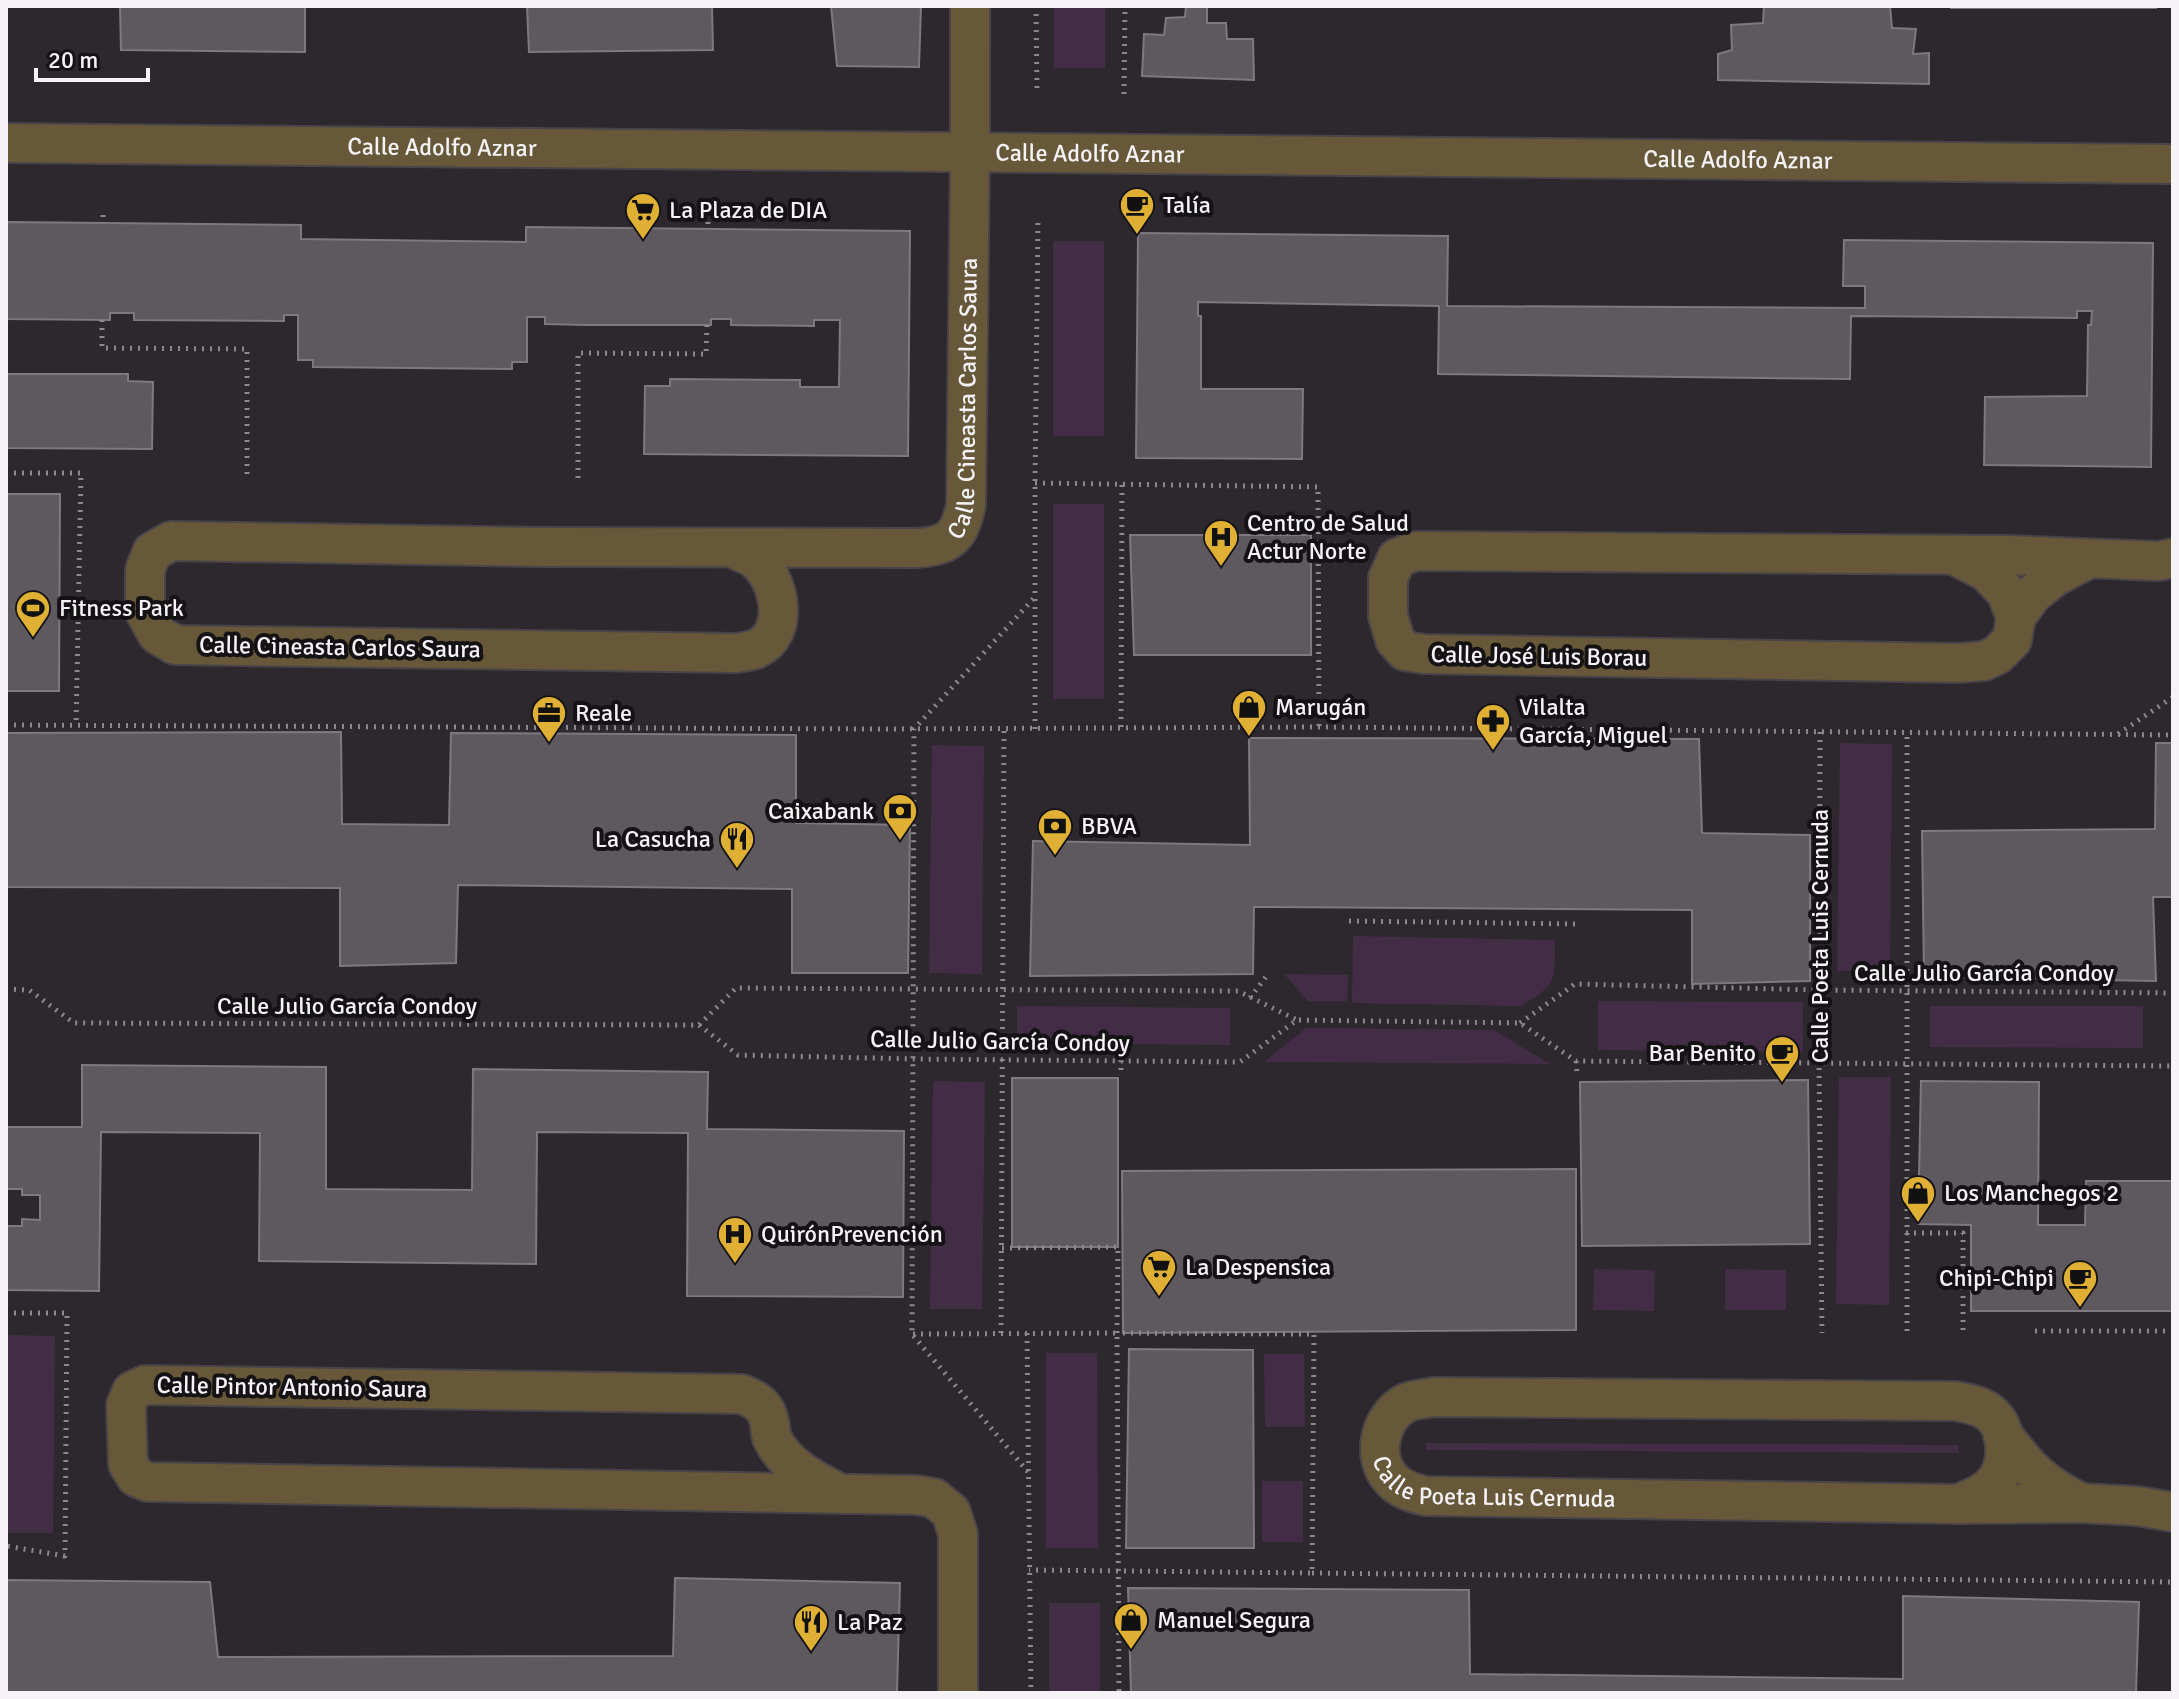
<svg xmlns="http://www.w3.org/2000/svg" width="2179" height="1699" font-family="Signika,sans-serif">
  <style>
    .green { fill: #432d46 }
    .building { fill: #5e595f; stroke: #7e787f; stroke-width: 2 }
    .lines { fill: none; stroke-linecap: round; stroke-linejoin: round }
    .minor-casing { stroke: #494449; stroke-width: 42 }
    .path { stroke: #8c888d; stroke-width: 5; stroke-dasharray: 2 6; stroke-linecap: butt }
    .minor { stroke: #665838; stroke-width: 38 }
    .labels { text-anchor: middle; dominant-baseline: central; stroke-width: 8; stroke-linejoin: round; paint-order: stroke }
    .street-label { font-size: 24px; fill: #f6f3f7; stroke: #141214 }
    .poi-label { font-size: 24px; fill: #f6f3f7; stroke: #141214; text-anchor: start }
  </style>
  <rect width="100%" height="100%" fill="#2d282d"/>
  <g class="green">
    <rect x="1054" y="6" width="51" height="62"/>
    <rect x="1053" y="241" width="51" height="195"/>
    <rect x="1053" y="504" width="51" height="195"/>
    <path d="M1840,743l52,1 -2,227h-53z"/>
    <path d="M932,745l52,1 -2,228 -53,-1z"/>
    <path d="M1353,936l202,4c0,41 3,45 -35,66l-168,-3z"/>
    <path d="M1284,974l64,1 -1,26h-39z"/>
    <path d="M1598,1001l205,1v50l-205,-2z"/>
    <path d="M1017,1006l213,2v37l-213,-2z"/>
    <path d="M1930,1006h213v42l-213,-1z"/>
    <path d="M1306,1028l188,2 56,34 -286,-2z"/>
    <path d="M1839,1077h52l-2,228 -53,-1z"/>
    <path d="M933,1081l52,1 -3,227h-52z"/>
    <path d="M1594,1269l61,1 -1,41 -61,-1z"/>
    <path d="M1725,1269l61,1v40h-61z"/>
    <path d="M6,1335l49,1 -2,197h-47z"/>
    <path d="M1046,1353h51l1,195h-52z"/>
    <path d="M1264,1354h40l1,73h-40z"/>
    <path d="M1426,1443l533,2v8l-533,-3z"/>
    <rect x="1262" y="1481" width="41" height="61"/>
    <path d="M1100,1603v90h-51v-90z"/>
  </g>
  <g class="building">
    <path d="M120,6h185v46l-184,-2z"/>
    <path d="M527,6h185l1,44 -184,2z"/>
    <path d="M831,6h90l-2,61 -82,-1z"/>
    <path d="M1186,6h21v17h19l1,16h26l1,41 -112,-4 2,-42 20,1 2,-17 19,-1z"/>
    <path d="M1764,6h126l2,22 24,1 -3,25 16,-1v31l-211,-4v-26l14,-4 -1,-25 32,-2z"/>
    <rect x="1951" y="6" width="205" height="2"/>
    <path d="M6,222l295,3v14l225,3v-15l384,4 -2,225 -264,-2 1,-68h25v-7l130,1v7h39l1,-67h-26v6l-83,-1v-6h-20v6h-125l-41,-1v-7h-18v45h-15v7l-199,-2v-7h-15v-45h-14v6l-150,-1v-7h-24v7l-104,-1z"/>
    <path d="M1138,233l310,3 -1,70 418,2v-22h-22l1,-46 309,3 -2,224 -167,-2 1,-68 102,-1 1,-71h3l1,-14h-15v7l-226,-2 -1,63 -412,-5 1,-68 -241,-4v14h3v73h102l-1,70 -166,-1z"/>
    <path d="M6,374h122v7l25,1 -1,67 -146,-1z"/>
    <path d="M6,494h54l-1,197h-53z"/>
    <path d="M1130,535h181v120h-177z"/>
    <path d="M341,732l1,92 107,1 2,-92 345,2v88l114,2 -2,148h-116v-84l-334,-4 -2,78 -116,3v-78l-334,-1v-154z"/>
    <path d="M1249,738l450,1 3,94 108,2v146l-118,3v-74l-438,-3 -1,67 -223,2 3,-135 217,4z"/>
    <path d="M2156,743h17v154h-20l3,84 -232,-4 -2,-146 233,-2z"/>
    <path d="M82,1065l244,2v122l146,1 1,-121 235,3 -1,57 197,2 -1,166 -216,-1 1,-163 -151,-1 -1,132 -277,-3 1,-128 -159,-1 -2,159 -93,-1v-64h16v-7l18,1v-25h-18v-6h-16v-62h76z"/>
    <rect x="1012" y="1078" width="106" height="169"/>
    <path d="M1808,1080l2,164 -228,2 -2,-164z"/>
    <path d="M1921,1081l118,1 -1,143h47l1,-44h87v130h-202v-86l-53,-1z"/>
    <path d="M1576,1169v161l-453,3 -1,-162z"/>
    <path d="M1129,1349l124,1 1,198h-128z"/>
    <path d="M675,1578l225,5 -3,110h-891v-113l204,2 8,75 455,-1z"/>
    <path d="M1128,1588l341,2 1,84 433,5v-83l236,6 -3,91h-1005z"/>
  </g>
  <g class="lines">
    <g class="minor-casing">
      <g id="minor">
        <path id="s1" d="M6,143l2167,21"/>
        <path id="s2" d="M733,548c7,4 17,7 23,12 24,20 35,73 0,89 -6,2 -14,3 -19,4l-562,-8 -18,-11 -12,-22v-42l7,-18 19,-11 371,6 374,1c33,-2 43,-10 50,-43l4,-354v-145"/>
        <path d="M1954,555l33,17 19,20 10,25"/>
        <path d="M2088,559l-34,18 -22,18 -16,22 -4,23 -15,15 -13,6 -27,2 -533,-9 -19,-3 -10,-11 -7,-24v-38l9,-20 19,-7 591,4 152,6 14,-3"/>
        <path d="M2003,1435c26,34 39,49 78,68"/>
        <path d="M841,1494c-26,-13 -56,-28 -69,-56 -1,-2 -2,-11 -2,-13 -3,-18 -11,-24 -28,-31l-597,-9 -13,6 -6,14 2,59 8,13 12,5 768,13 18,3 17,14 7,22v159"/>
        <path id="s3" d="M1958,1504c12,-5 24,-9 33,-18 19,-17 19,-57 -1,-73 -10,-8 -23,-10 -35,-12l-521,-4c-9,2 -22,2 -30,7 -25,15 -33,54 -12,76 9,10 22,13 33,16l533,8 123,-1 56,3 36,6"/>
      </g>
    </g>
    <g class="path">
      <path d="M1036,6l1,87"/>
      <path d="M1124,94l1,-88"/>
      <path d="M103,215v8"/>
      <path d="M708,222v7"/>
      <path d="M102,320v28l145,1v126"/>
      <path d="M6,473h75l-5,253"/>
      <path d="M578,478v-125l128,1 1,-29"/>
      <path d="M1035,483l283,4 1,240"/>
      <path d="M6,725l870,4 443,-2 854,8"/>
      <path d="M1121,727l1,-243"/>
      <path d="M1035,729v-246l3,-264"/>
      <path d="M1820,732l-1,330 3,271"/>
      <path d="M2118,734l55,-37"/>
      <path d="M1349,921l227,3"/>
      <path d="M6,989l23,1 45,33 625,2 37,-37 502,3 59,29"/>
      <path d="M1250,998l18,-24"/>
      <path d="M1520,1023l55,-39 244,6 354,3"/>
      <path d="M699,1025l39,30 176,4 326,3 57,-42 223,3 56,38 597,5"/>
      <path d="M1121,1060v10"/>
      <path d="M1576,1061l1,12"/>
      <path d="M1906,1233h57v98"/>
      <path d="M1002,1248l116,-1 -1,86 197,1 -2,239 -283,-3"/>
      <path d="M6,1313h61l-2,243 -59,-10"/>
      <path d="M1907,1331v-599"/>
      <path d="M2035,1331h138"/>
      <path d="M1001,1333l3,-604"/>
      <path d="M1027,1333l4,360"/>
      <path d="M913,1334l204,-1 2,360"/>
      <path d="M1028,1472l-116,-138 2,-605 121,-132"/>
      <path d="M1312,1573l861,9"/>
    </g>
    <use href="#minor" class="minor"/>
  </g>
  <defs>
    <g id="cafe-pin" transform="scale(1.8)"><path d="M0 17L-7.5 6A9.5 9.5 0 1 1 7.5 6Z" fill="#dfb034" stroke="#141214"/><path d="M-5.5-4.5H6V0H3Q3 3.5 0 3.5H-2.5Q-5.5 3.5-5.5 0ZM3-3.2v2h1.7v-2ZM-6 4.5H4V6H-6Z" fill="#111"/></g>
    <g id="supermarket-pin" transform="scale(1.8)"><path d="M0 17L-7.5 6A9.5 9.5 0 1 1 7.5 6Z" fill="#dfb034" stroke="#141214"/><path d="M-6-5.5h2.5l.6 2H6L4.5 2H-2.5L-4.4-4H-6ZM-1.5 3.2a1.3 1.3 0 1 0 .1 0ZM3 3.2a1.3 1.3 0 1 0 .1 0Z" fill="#111"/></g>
    <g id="hospital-pin" transform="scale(1.8)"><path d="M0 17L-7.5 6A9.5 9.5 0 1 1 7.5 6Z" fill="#dfb034" stroke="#141214"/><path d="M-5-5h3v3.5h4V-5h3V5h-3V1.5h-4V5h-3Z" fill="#111"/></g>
    <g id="stadium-pin" transform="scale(1.8)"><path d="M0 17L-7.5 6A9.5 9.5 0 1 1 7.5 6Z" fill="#dfb034" stroke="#141214"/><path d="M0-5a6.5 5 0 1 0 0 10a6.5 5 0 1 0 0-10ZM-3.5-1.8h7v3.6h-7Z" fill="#111"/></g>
    <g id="shop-pin" transform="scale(1.8)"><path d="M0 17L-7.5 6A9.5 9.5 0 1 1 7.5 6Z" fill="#dfb034" stroke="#141214"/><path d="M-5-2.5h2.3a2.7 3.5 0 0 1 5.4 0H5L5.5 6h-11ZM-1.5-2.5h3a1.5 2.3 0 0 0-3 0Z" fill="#111"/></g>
    <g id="office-pin" transform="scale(1.8)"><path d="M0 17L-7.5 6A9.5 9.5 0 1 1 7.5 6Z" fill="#dfb034" stroke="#141214"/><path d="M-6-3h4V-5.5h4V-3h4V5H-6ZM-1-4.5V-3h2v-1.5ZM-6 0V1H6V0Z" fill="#111"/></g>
    <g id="pharmacy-pin" transform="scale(1.8)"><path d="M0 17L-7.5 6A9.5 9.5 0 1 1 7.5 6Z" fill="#dfb034" stroke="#141214"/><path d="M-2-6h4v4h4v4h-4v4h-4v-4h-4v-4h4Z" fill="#111"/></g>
    <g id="bank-pin" transform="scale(1.8)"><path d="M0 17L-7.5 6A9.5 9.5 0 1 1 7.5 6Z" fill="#dfb034" stroke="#141214"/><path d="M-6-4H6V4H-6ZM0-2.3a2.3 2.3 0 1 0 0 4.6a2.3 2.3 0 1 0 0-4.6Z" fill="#111"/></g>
    <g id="restaurant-pin" transform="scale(1.8)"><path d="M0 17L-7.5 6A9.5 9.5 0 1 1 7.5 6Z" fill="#dfb034" stroke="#141214"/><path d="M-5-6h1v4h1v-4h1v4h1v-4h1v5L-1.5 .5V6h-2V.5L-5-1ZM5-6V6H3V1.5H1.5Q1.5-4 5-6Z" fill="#111"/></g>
  </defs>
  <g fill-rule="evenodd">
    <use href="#cafe-pin" x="1137" y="205"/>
    <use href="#supermarket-pin" x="643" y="210"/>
    <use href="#hospital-pin" x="1221" y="537"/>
    <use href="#stadium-pin" x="33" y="608"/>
    <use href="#shop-pin" x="1249" y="707"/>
    <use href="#office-pin" x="549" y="713"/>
    <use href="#pharmacy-pin" x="1493" y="721"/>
    <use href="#bank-pin" x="900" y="811"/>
    <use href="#bank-pin" x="1055" y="826"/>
    <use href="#restaurant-pin" x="737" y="839"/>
    <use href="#cafe-pin" x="1782" y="1053"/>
    <use href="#shop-pin" x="1918" y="1193"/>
    <use href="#hospital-pin" x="735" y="1234"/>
    <use href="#supermarket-pin" x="1159" y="1267"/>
    <use href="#cafe-pin" x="2080" y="1278"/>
    <use href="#shop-pin" x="1131" y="1620"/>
    <use href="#restaurant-pin" x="811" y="1622"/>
  </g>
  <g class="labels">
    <g class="street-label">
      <text stroke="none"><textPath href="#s1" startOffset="436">Calle Adolfo Aznar</textPath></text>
      <text stroke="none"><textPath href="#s1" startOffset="1084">Calle Adolfo Aznar</textPath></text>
      <text stroke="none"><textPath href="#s1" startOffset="1732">Calle Adolfo Aznar</textPath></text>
      <text stroke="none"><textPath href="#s2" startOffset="1766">Calle Cineasta Carlos Saura</textPath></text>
      <text transform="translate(340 647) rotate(1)">Calle Cineasta Carlos Saura</text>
      <text transform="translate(1539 656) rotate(1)">Calle José Luis Borau</text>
      <text transform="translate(1820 936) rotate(-90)">Calle Poeta Luis Cernuda</text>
      <text x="1984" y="973">Calle Julio García Condoy</text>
      <text x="347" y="1006">Calle Julio García Condoy</text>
      <text transform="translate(1000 1041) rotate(1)">Calle Julio García Condoy</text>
      <text transform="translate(292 1387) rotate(1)">Calle Pintor Antonio Saura</text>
      <text stroke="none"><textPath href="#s3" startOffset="896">Calle Poeta Luis Cernuda</textPath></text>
    </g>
    <g class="poi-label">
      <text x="1163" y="205">Talía</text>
      <text x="669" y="210">La Plaza de DIA</text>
      <text x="1247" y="523">Centro de Salud<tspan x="1247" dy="28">Actur Norte</tspan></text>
      <text x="59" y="608">Fitness Park</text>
      <text x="1275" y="707">Marugán</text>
      <text x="1519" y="707">Vilalta<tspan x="1519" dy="28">García, Miguel</tspan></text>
      <text x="575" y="713">Reale</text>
      <text x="874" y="811" text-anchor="end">Caixabank</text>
      <text x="1081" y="826">BBVA</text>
      <text x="711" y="839" text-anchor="end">La Casucha</text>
      <text x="1756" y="1053" text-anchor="end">Bar Benito</text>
      <text x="1944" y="1193">Los Manchegos 2</text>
      <text x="761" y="1234">QuirónPrevención</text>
      <text x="1185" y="1267">La Despensica</text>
      <text x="2054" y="1278" text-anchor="end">Chipi-Chipi</text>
      <text x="1157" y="1620">Manuel Segura</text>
      <text x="837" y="1622">La Paz</text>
    </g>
  </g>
  <rect width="2179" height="1699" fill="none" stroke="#f6f3f7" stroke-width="16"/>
  <path d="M36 68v12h112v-12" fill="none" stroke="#f6f3f7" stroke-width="4"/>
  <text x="48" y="68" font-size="24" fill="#f6f3f7" stroke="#141214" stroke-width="6" paint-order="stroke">20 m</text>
</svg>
